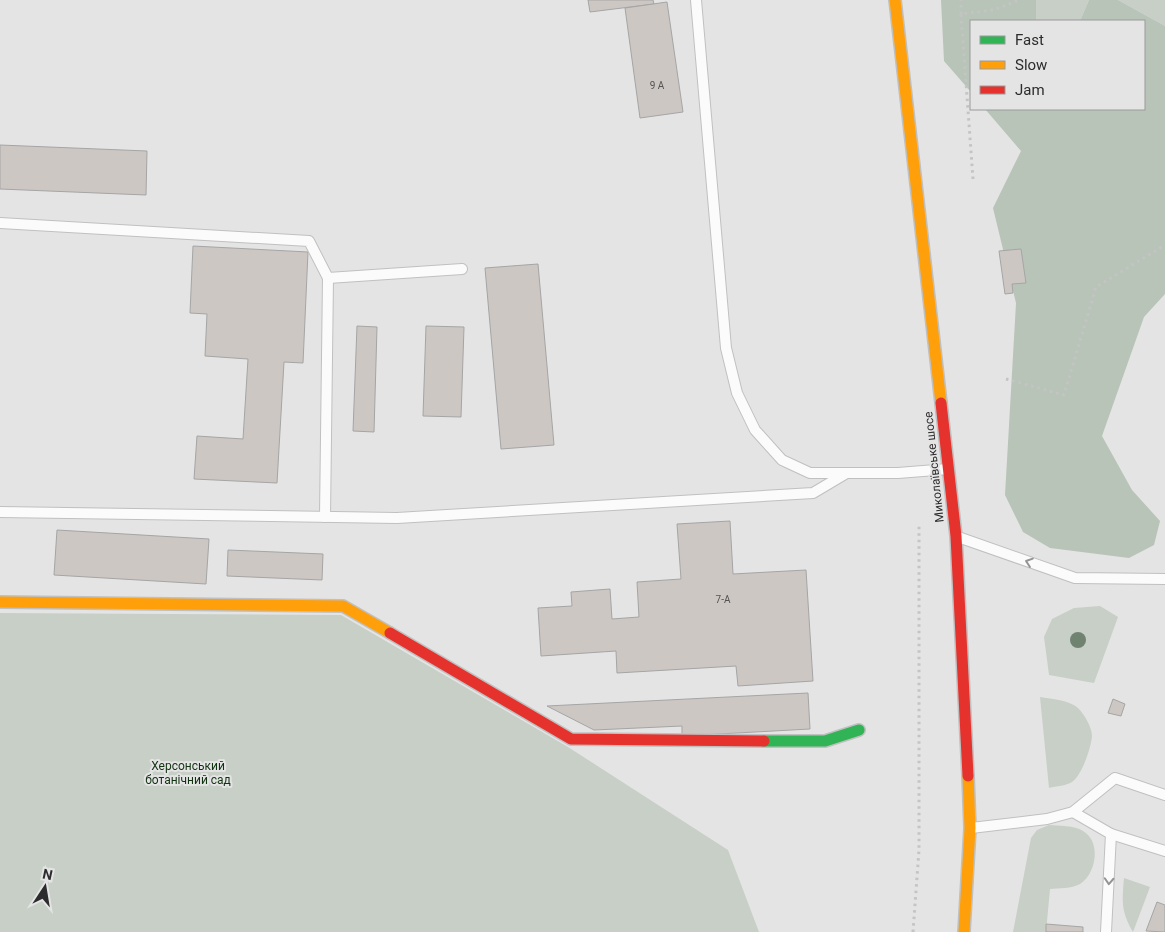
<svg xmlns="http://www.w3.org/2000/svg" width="1165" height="932" font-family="Roboto,sans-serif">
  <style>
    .green { fill: #c7cfc7 }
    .forest { fill: #b8c4b7 }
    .building { fill: #ccc7c3; stroke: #a5a5a6 }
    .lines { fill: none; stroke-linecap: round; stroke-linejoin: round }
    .lane-casing { stroke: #c0c0c0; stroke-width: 12 }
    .fast-casing { stroke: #c0c0c0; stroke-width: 14 }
    .slow-casing { stroke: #c0c0c0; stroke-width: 14 }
    .jam-casing { stroke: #c0c0c0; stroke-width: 14 }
    .path { stroke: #c4c4c4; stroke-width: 3; stroke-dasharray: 2.5 4; stroke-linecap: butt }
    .lane { stroke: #fbfbfb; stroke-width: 10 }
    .fast { stroke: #30b455; stroke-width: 11 }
    .slow { stroke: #ff9f0a; stroke-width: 11 }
    .jam { stroke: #e5322d; stroke-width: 11 }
    .tree { fill: #708270 }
    .oneway { stroke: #949494 }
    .labels { text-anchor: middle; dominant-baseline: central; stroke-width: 4; stroke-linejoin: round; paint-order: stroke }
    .number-label { font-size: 10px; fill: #545352 }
    .street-label { font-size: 12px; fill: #2c2c2c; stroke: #e4e4e5 }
    .park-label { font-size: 12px; fill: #113210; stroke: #e4e4e5 }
  </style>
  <rect width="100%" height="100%" fill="#e4e4e5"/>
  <g class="green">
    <path d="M1036,0h53l-9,21h-44z"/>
    <path d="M1118,0h47v26z"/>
    <path d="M1100,606l18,11 -24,66 -45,-8 -5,-38 8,-18 22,-11z"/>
    <path d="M0,613l341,2 227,132 160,103 31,82h-759z"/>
    <path d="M1040,697c12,2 29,3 38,11 6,6 14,19 14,28 -1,12 -10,39 -20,46 -6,4 -16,4 -23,6z"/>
    <path d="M1049,825c10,1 25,0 34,6 18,10 14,42 -3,53 -9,5 -21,4 -30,5l-4,43h-33l18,-94 6,-8z"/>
    <path d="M1124,878l26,9 -17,45c-12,-21 -11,-30 -9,-54z"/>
  </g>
  <g class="forest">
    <path d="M941,0h95v21h-65v71l-27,-31z"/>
    <path d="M1089,0h29l47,26v268l-21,23 -42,119 30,54 28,31 -6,24 -25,13 -79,-10 -27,-16 -18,-37 11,-192 -23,-95 28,-57 -36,-42h159v-88h-64z"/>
  </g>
  <g class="building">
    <path d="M588,0h65l1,4 -64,8z"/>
    <path d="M667,2l16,110 -43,6 -15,-110z"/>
    <path d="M0,145l147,6 -1,44 -146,-6z"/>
    <path d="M193,246l115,6 -5,111 -19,-1 -7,121 -83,-4 3,-43 46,3 5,-80 -43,-3 2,-42 -17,-1z"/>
    <path d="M1021,249l5,34 -14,1 1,9 -8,1 -6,-43z"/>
    <path d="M538,264l16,181 -53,4 -16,-181z"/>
    <path d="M357,326l20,1 -3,105 -21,-1z"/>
    <path d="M426,326l38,1 -3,90 -38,-1z"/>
    <path d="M730,521l3,53 73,-4 7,111 -75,5 -2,-20 -119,7 -1,-22 -75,5 -3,-48 34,-2 -1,-14 39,-3 2,30 27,-2 -2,-35 44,-3 -4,-55z"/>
    <path d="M57,530l152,9 -3,45 -152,-9z"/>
    <path d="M228,550l95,4 -1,26 -95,-4z"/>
    <path d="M808,693l2,36 -128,7v-10l-88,4 -47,-24z"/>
    <path d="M1113,699l12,5 -4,12 -13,-3z"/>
    <path d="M1157,902l8,3v27l-19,-1z"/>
    <path d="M1046,924l37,3v5h-37z"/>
  </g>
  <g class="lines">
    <g class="lane-casing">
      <g id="lane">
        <path d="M696,0l30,348 11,45 18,37 27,30 28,13h88l50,-4"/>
        <path d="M0,223l309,18 19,37"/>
        <path d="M0,512l397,6 416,-25 32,-19"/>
        <path d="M325,517l3,-239 134,-9"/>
        <path d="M958,537l117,41 90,1"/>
        <path d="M1073,812l38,22 54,17"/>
        <path d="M971,828l76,-9 26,-7 42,-34 50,17"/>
        <path d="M1106,932l5,-98"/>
      </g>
    </g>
    <g class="fast-casing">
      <path id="fast" d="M764,741h61l34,-11"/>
    </g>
    <g class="slow-casing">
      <g id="slow">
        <path d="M895,0l46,403"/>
        <path d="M0,602l343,4 47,27"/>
        <path d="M964,932l6,-104 -2,-52"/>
      </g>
    </g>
    <g class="jam-casing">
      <g id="jam">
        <path d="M941,403l15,133 12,240"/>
        <path d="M390,633l181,106 193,2"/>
      </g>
    </g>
    <g class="path">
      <path d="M961,14v-14"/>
      <path d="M973,179l-12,-165 32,-4 27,-10"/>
      <path d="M1006,379l58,16 32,-108 69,-42"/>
      <path d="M913,932l6,-82v-324"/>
    </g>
    <use href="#lane" class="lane"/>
    <use href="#fast" class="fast"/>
    <use href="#slow" class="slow"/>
    <use href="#jam" class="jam"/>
  </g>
  <circle class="tree" cx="1078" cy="640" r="8"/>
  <defs><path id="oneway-chevron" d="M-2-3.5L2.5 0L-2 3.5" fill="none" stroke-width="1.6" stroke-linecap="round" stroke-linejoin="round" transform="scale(1.25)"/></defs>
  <g class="oneway">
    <use href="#oneway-chevron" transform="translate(1029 562) rotate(-161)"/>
    <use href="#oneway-chevron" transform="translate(1109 881) rotate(93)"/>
  </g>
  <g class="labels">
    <g class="number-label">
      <text x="657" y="85">9 А</text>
      <text x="723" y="599">7-А</text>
    </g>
    <g class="street-label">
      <text transform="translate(934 467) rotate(-96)">Миколаївське шосе</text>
    </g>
    <g class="park-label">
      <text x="188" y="766">Херсонський<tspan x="188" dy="14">ботанічний сад</tspan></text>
    </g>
  </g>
  <rect x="970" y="20" width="175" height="90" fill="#e4e4e5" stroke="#9a9a9b"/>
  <rect x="980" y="36" width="25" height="8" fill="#30b455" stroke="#9a9a9b"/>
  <text x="1015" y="45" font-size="15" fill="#2c2c2c">Fast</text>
  <rect x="980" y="61" width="25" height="8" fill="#ff9f0a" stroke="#9a9a9b"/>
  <text x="1015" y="70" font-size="15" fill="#2c2c2c">Slow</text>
  <rect x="980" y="86" width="25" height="8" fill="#e5322d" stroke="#9a9a9b"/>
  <text x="1015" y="95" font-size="15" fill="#2c2c2c">Jam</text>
  <g transform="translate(45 887) rotate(12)" stroke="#e4e4e5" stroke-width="4" paint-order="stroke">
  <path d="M0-4L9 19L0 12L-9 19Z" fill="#2c2c2c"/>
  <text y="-8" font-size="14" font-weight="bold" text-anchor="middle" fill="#2c2c2c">N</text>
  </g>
</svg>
